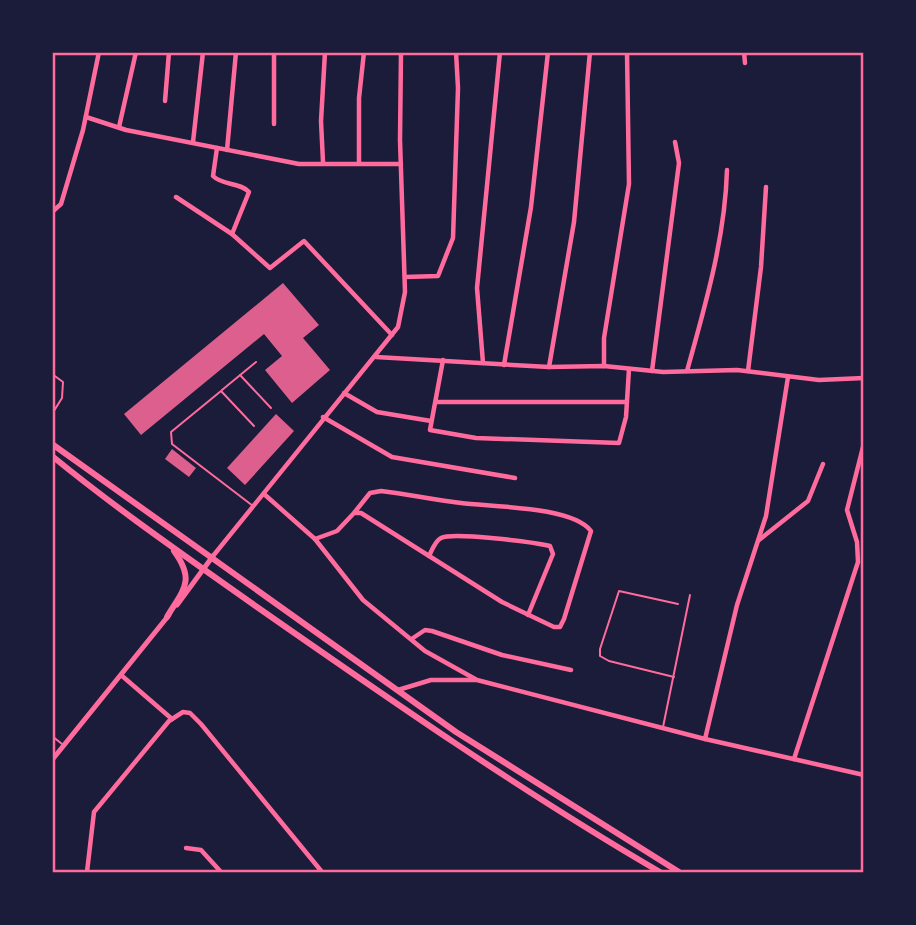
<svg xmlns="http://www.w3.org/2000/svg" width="916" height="925" font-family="'Roboto Serif',serif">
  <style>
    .building { fill: #dd5f8e }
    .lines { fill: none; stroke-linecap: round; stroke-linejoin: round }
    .service { stroke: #ff6b9d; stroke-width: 2 }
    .minor { stroke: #ff6b9d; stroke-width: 4.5 }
    .tertiary { stroke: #ff6b9d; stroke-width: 5 }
    .primary { stroke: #ff6b9d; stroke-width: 6 }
    .neatline { fill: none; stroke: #ff6b9d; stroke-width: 2.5 }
  </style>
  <rect width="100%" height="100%" fill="#1b1b3a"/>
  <g class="building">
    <path d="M283,283l36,42 -16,13 27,32 -38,33 -27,-33 17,-14 -18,-22 -123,101 -17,-21z"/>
    <path d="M276,414l18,17 -49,54 -18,-17z"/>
    <path d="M172,449l24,19 -7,9 -24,-18z"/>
  </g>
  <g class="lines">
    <g class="service">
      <path d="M52,374l11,8 -1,16 -10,16"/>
      <path d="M240,375l31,33"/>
      <path d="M222,390l34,-28"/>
      <path d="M253,506l-81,-62 -1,-12 50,-41 33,35"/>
      <path d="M674,677l-65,-16 -9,-5v-7l19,-58 59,13"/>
      <path d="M663,727l27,-132"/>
      <path d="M52,736l10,8"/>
    </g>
    <g class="minor">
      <path d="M274,52v72"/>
      <path d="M744,52l1,11"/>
      <path d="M165,101l4,-49"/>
      <path d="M86,117l40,13 173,34h102"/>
      <path d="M119,127l17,-75"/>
      <path d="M193,142l10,-90"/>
      <path d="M217,148l-4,28c10,10 27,6 36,16l-17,42"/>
      <path d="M227,150l9,-98"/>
      <path d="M323,162l-2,-41 4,-69"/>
      <path d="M359,162v-64l5,-46"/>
      <path d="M176,197l56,37 38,34 34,-27 88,94"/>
      <path d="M52,212l9,-8 22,-74 16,-78"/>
      <path d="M405,277l33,-1 15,-38 5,-150 -2,-36"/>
      <path d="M376,357l173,10 55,-1 59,6 74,-2 82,10 45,-2"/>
      <path d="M443,360l-13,70 46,8 143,5 7,-26 3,-48"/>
      <path d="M483,363l-6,-75 23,-236"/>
      <path d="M504,365l27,-158 17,-155"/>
      <path d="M604,366v-28l25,-154 -2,-132"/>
      <path d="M549,367l25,-145 16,-170"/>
      <path d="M652,371l27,-208 -4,-21"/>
      <path d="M687,371c18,-65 38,-132 40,-201"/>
      <path d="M748,371l13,-104 5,-80"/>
      <path d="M344,393l33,19 54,9"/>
      <path d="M437,402h190"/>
      <path d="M323,417l69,40 123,21"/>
      <path d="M264,494l51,45 48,61 62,51 52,29 228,59 159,36"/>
      <path d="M315,539l22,-8 17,-18h7l141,89 52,25h6l4,-8 27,-88c-19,-25 -100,-24 -130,-28 -27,-3 -53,-9 -80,-12l-11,2 -16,20"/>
      <path d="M759,540l49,-39 15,-37"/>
      <path d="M213,556l185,-229 7,-35 -5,-152 1,-88"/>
      <path d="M429,556c3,-6 6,-15 12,-18 12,-6 93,4 109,8l3,8 -25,61"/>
      <path d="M413,638l12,-8 7,1 70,24 69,15"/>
      <path d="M121,675l51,44"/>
      <path d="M398,690l33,-10h45"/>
      <path d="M705,739l32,-134 29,-89 22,-139"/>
      <path d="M794,759l64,-197 -1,-20 -10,-32 17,-67"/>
      <path d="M186,848l15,2 20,22"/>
      <path d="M87,872l7,-60 75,-91 14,-9 7,1 11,11 121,148"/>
    </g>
    <g class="tertiary">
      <path d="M177,605l36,-49"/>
      <path d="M52,760l117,-145"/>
    </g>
    <g class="primary">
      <path d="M52,444l404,288 223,140"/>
      <path d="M52,456c66,54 136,102 205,151 132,92 264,184 403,265"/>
      <path d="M167,617c16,-27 29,-36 7,-66"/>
    </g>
  </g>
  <rect width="916" height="925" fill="none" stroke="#1b1b3a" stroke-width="108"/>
  <rect x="54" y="54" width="808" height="817" class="neatline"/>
</svg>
